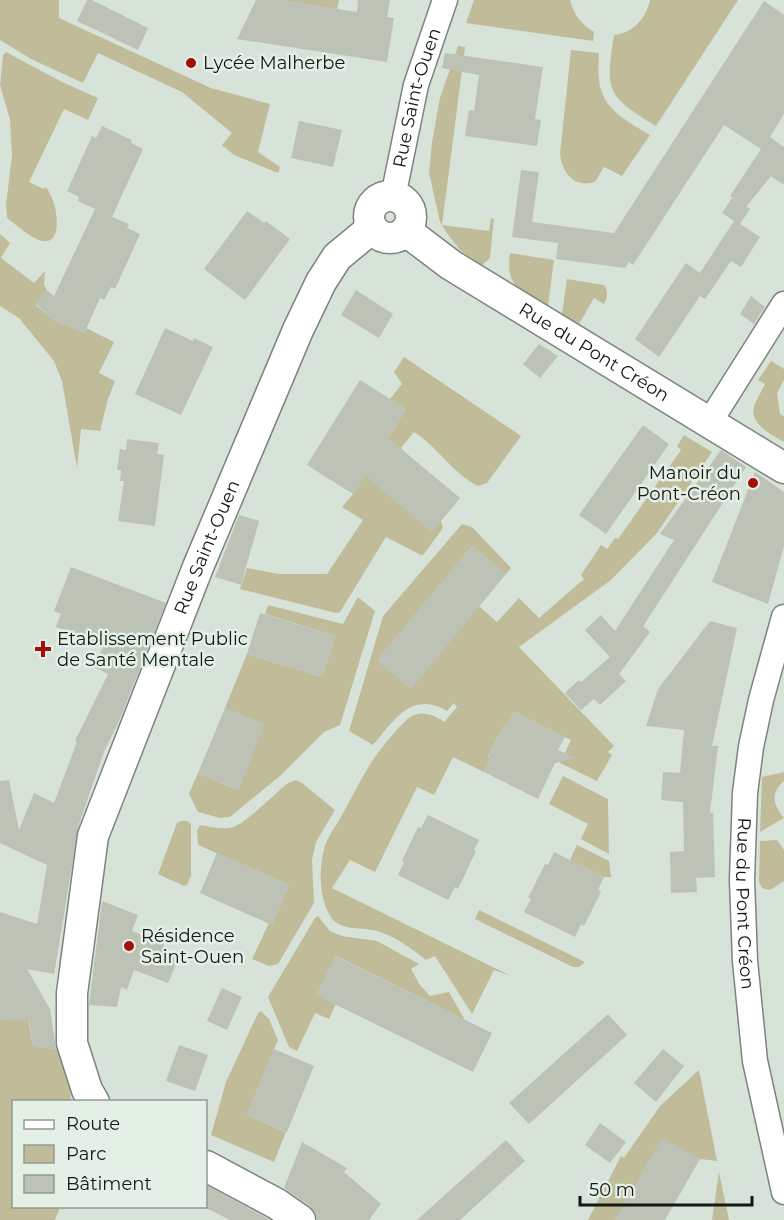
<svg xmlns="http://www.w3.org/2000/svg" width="784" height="1220" font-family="Montserrat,sans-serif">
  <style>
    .green { fill: #c0bc9a }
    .building { fill: #bcc2b5 }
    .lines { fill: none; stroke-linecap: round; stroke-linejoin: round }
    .minor-casing { stroke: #7a857c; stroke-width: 27 }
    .tertiary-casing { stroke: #7a857c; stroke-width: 33 }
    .minor { stroke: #fff; stroke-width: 24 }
    .tertiary { stroke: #fff; stroke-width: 30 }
    .poi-dot { fill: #a50f0a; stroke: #e4f0e6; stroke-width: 2 }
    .labels { text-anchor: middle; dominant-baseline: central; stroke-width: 5; stroke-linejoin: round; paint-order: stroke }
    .poi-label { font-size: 18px; fill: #141815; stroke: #e4f0e6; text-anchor: start }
    .street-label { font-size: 18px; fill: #141815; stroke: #e4f0e6 }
  </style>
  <rect width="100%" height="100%" fill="#d7e3d9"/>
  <g class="green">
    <path d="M0,0h59v18l152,70 59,16 -12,48 22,15 -2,6 -44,-18 -12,-10 10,-12 -50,-41 -84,-39 -15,30 -52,-24 -31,-19z"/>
    <path d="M280,0h59l-2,9z"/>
    <path d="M474,0h96c4,15 11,24 24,32l-1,9 -127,-18z"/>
    <path d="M650,0h88l-82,126c-49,-30 -51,-34 -42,-91 20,-2 32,-17 36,-35z"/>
    <path d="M458,46l7,1 -23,178 47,6 2,-13 3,1 -4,39 -8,7 -22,-15 -14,-18 -6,-10 -11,-49 3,-31 8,-44z"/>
    <path d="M571,50l28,3c-4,50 11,58 51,82l-28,41 -18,-9 -9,15c-21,6 -32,-8 -35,-28z"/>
    <path d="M6,52l56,30 36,16 -10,22 -24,-11 -35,73 15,7 1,-2c11,8 21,58 -2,54 -10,-1 -28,-17 -36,-23l-1,-13 6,-50 -2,-35 -10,-35 3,-30z"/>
    <path d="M0,234l10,9 -9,15 33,25 11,-12 -1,13 3,6 -11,15 18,15 30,13 2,-5 28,14 -15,31 16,8 -7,18 -8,32 -19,-2 -4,39 -15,-87 -8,-20 -35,-43 -19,-12z"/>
    <path d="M510,253l44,7 -6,45c-28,-16 -43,-17 -38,-52z"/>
    <path d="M567,279l37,6c4,6 4,12 0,19l-10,-6 -15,26 -17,-10z"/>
    <path d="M404,357l117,79 -34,47 -9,3c-26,-13 -40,-39 -64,-54l-13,16 4,4 -27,34 54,45 9,-10 2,7 -19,26 -3,1 -35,-18 -46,75 -4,1 -96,-24 7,-21 32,6h48l36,-54 -21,-13 11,-13 53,-85 -16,-10 12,-15 -8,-12z"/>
    <path d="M771,361l13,8v11l-7,13 3,21 4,2v26c-12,-7 -35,-18 -30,-35 2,-8 8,-16 11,-23l-7,-4z"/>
    <path d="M684,435l28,17 -55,81 -46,47 -92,67 95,99 -6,6 4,3 -15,26 -37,-18 11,-23 -57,-28 -6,13 -3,-1 -17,33 3,2 -7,13 -31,-15 -19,38 -17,-8 -42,85 -25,-12 -18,28 179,88 -17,-6 -22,44 -37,-58 -9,4c-14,-11 -30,-23 -46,-28 -19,-7 -42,2 -52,-20 -9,-19 -9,-43 -4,-63 3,-12 13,-24 19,-36 11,-19 21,-41 34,-59 7,-9 27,-35 37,-39 10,-4 22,0 30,7l13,-15 -3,-4 -7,8c-36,-21 -53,10 -74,34l-24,-14 34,-115 79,-92 10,3 39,41 -5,6 -34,-28 -95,115 102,-55 18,16 22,-24 20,20 45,-39 -3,-4 20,-30 6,4 8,-11 3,1 63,-89 -4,-4z"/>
    <path d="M358,597l17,14 -35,114 -16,7 -43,43 -51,42 -10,1 -22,-6 -9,-18 9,-21 40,17 26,-66 -39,-16 22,-54 75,23 13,-41 -70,-22 3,-9 75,19z"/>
    <path d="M784,772v9c-14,12 -11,24 0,37l-24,14 2,-55z"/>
    <path d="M563,776l45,23 1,55 -28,-15 7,-15 -39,-20z"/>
    <path d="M296,780l6,3 33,27 -19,32 -4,18 2,43 -36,61 -9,2 -17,-7 17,-36 3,1 17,-39 -91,-40 -1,-14 3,-6c11,2 23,5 33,2 15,-5 42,-34 55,-44z"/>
    <path d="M181,821h6l4,3v52l-4,9 -3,1 -26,-12 19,-51z"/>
    <path d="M777,840l7,10v31l-14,9 -8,-2 -3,-6 1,-41z"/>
    <path d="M577,845l32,16 2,16h-7l-34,-17z"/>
    <path d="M479,910l106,52 -6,5h-6l-98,-48z"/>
    <path d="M318,916l12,15 12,5 35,5 42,23 -8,5 9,16 10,11 19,-4 16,28 -129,-64 -19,39 19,9 -7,15 -14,-6 -18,38 -8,-4 -21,-50 47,-79z"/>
    <path d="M25,1002l8,44 24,3 12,25 2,27 -57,1v104l46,1 -5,13h-55v-200z"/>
    <path d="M261,1011l8,8 9,21 -31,75 39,17 -12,30 -63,-27 15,-53 32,-69z"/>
    <path d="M699,1070l18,91 -17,-2 -85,61h-27l33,-64 3,2 36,-52z"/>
    <path d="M719,1172l10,48h-17z"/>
  </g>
  <g class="building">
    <path d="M87,0h5l56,28 -10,22 -61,-29z"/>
    <path d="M256,0h24l77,12 1,-12h32l-3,17 7,1 -7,44 -150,-23z"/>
    <path d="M764,1l20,14v99l-14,23 14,10v38l-13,-9 -25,31 -16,-11 31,-47 -37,-24 -91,140 -4,-3 -4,6 -69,-9 2,-16 -46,-6 9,-67 18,2 -7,50 82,11z"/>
    <path d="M445,53l98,14 -8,52 6,1 -4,26 -72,-10 4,-26 5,1 5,-36 -37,-7z"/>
    <path d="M299,121l43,9 -9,37 -42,-9z"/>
    <path d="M102,126l30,14 -1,3 12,6 -31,68 17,7 -2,4 13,6 -25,55 -4,-2 -7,13 -4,-2 -16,36 -30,-14 -18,-16 11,-14 7,6 41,-87 -17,-8 1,-4 -12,-6 25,-55 4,2z"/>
    <path d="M732,198l18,11 -10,15 20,13 -19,30 -10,-6 -26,38 -5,-3 -41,61 -24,-18 51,-76 14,10 34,-52 -12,-8z"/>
    <path d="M247,211l17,12 2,-2 24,18 -45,61 -41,-31z"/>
    <path d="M356,290l37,24 -14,24 -38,-23z"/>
    <path d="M751,296l14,11 -11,17 -14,-10z"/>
    <path d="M165,328l28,13 1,-3 19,9 -32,68 -46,-21z"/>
    <path d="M539,344l19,12 -18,22 -17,-14z"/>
    <path d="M360,380l46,29 -18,29 72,60 -28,34 -67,-57 -12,19 -46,-29z"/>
    <path d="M643,425l26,19 -63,90 -27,-19z"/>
    <path d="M127,439l32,4 -2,11 7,1 -9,71 -37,-5 6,-40h-4l1,-11h-4l3,-21 6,1z"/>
    <path d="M721,450l25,17 -104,161 1,-2 7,6 -31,42 7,7 -26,24 -6,-6 -13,11 -16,-17 14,-13 2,2 29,-25 -25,-27 16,-15 14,16 59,-91 -14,-6z"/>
    <path d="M755,472l29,20v54l-16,58 -56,-22z"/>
    <path d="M239,515l20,6 -18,64 -26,-8z"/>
    <path d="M472,546l34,28 -95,115 -34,-28z"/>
    <path d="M71,567l95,36 -47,118 -15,31 -25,72 -25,150 -27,-5 23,40 6,40 -23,-3 -4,-25 -29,-1v-108l37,12 10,-59 -47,-22v-62l9,-1 10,50 15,-37 20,10 23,-61 -2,-1 33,-67 -14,-7 10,-22 -48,-18 5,-13 -7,-3z"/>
    <path d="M260,613l75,23 -13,41 -75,-23z"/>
    <path d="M710,621l27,7 -25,118h6l-8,67h3l2,64 -19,1 1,14 -26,1 -1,-41 14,-1 -1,-49 -22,-2 2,-28 17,1 4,-43 -38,-4 12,-37z"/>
    <path d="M225,708l40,16 -27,66 -40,-17z"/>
    <path d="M514,712l51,25 -7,13 18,8 -21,5 -17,36 -54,-27 7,-13 -3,-1 17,-34 3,1z"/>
    <path d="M428,815l51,25 -5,10 2,1 -18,38 -3,-2 -7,13 -50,-25 6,-13 -2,-1 16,-34 3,1z"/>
    <path d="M554,852l50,25 -6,13 3,2 -17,34 -3,-2 -6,13 -51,-25 7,-13 -3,-1 17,-34 3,1z"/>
    <path d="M217,853l72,32 -17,40 -72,-32z"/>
    <path d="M102,901l36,14 -6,16 32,13 -1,4 17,7 -12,28 -34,-13 -7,20 -6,-3 -4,20 -28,-2z"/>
    <path d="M335,956l157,77 -19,39 -157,-77z"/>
    <path d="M222,988l20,9 -15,33 -20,-9z"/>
    <path d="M608,1014l19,21 -98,89 -20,-21z"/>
    <path d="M179,1045l29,10 -13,36 -29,-10z"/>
    <path d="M274,1049l40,17 -27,66 -40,-17z"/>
    <path d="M663,1049l21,17 -28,36 -22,-19z"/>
    <path d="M600,1123l26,19 -16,21 -25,-18z"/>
    <path d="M662,1138l38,21 -35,61h-50z"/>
    <path d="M506,1140l19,21 -65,59h-43z"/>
    <path d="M302,1142l45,26 -3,4 37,32 -12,16h-52l-2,-8 -5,-6 -26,-18z"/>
    <path d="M206,1185l62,34 2,1h-40l-24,-12z"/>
  </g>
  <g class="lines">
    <g class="minor-casing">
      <g id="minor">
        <path id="s1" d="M393,197l23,-112 29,-85"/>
        <path d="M709,423l75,-119"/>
        <path id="s2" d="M784,617l-23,83 -10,47 -6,46 -3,87 3,81 10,100 29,131"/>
      </g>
    </g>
    <g class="tertiary-casing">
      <g id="tertiary">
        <circle cx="390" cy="217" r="21"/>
        <path id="s3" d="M406,231l45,34 333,203"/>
        <path id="s4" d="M94,1102l-7,-12 -15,-47v-50l21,-157 105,-269 100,-237 23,-48 16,-25 35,-29"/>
        <path d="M206,1166l71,38 23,16"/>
      </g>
    </g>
    <use href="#minor" class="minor"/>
    <use href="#tertiary" class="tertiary"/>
  </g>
  <g class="poi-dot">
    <circle cx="191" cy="63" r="6"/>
    <circle cx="753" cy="483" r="6"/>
    <path d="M40 640h6v6h6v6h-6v6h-6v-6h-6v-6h6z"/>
    <circle cx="129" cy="946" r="6"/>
  </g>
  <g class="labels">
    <g class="poi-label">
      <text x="203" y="63">Lycée Malherbe</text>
      <text x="741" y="473" text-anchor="end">Manoir du<tspan x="741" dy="21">Pont-Créon</tspan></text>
      <text x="57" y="639">Etablissement Public<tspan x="57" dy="21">de Santé Mentale</tspan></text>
      <text x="141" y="936">Résidence<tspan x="141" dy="21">Saint-Ouen</tspan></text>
    </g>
    <g class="street-label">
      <text stroke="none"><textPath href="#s1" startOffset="102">Rue Saint-Ouen</textPath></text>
      <text stroke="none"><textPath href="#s3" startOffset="224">Rue du Pont Créon</textPath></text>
      <text stroke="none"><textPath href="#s4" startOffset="582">Rue Saint-Ouen</textPath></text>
      <text stroke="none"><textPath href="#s2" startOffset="291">Rue du Pont Créon</textPath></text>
    </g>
  </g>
  <rect x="12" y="1100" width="195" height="108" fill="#e4f0e6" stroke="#919a92" stroke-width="1.5"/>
  <rect x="24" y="1120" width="30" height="9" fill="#ffffff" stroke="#919a92" stroke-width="1.5"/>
  <text x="66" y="1130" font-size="18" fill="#141815">Route</text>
  <rect x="24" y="1145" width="30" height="18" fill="#c0bc9a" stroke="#919a92" stroke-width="1.5"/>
  <text x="66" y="1160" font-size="18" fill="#141815">Parc</text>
  <rect x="24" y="1175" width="30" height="18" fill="#bcc2b5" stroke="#919a92" stroke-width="1.5"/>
  <text x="66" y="1190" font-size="18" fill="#141815">Bâtiment</text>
  <path d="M580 1196v9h172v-9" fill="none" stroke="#141815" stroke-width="3"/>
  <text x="589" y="1196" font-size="18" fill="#141815" stroke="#e4f0e6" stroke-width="4.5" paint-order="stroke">50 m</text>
</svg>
